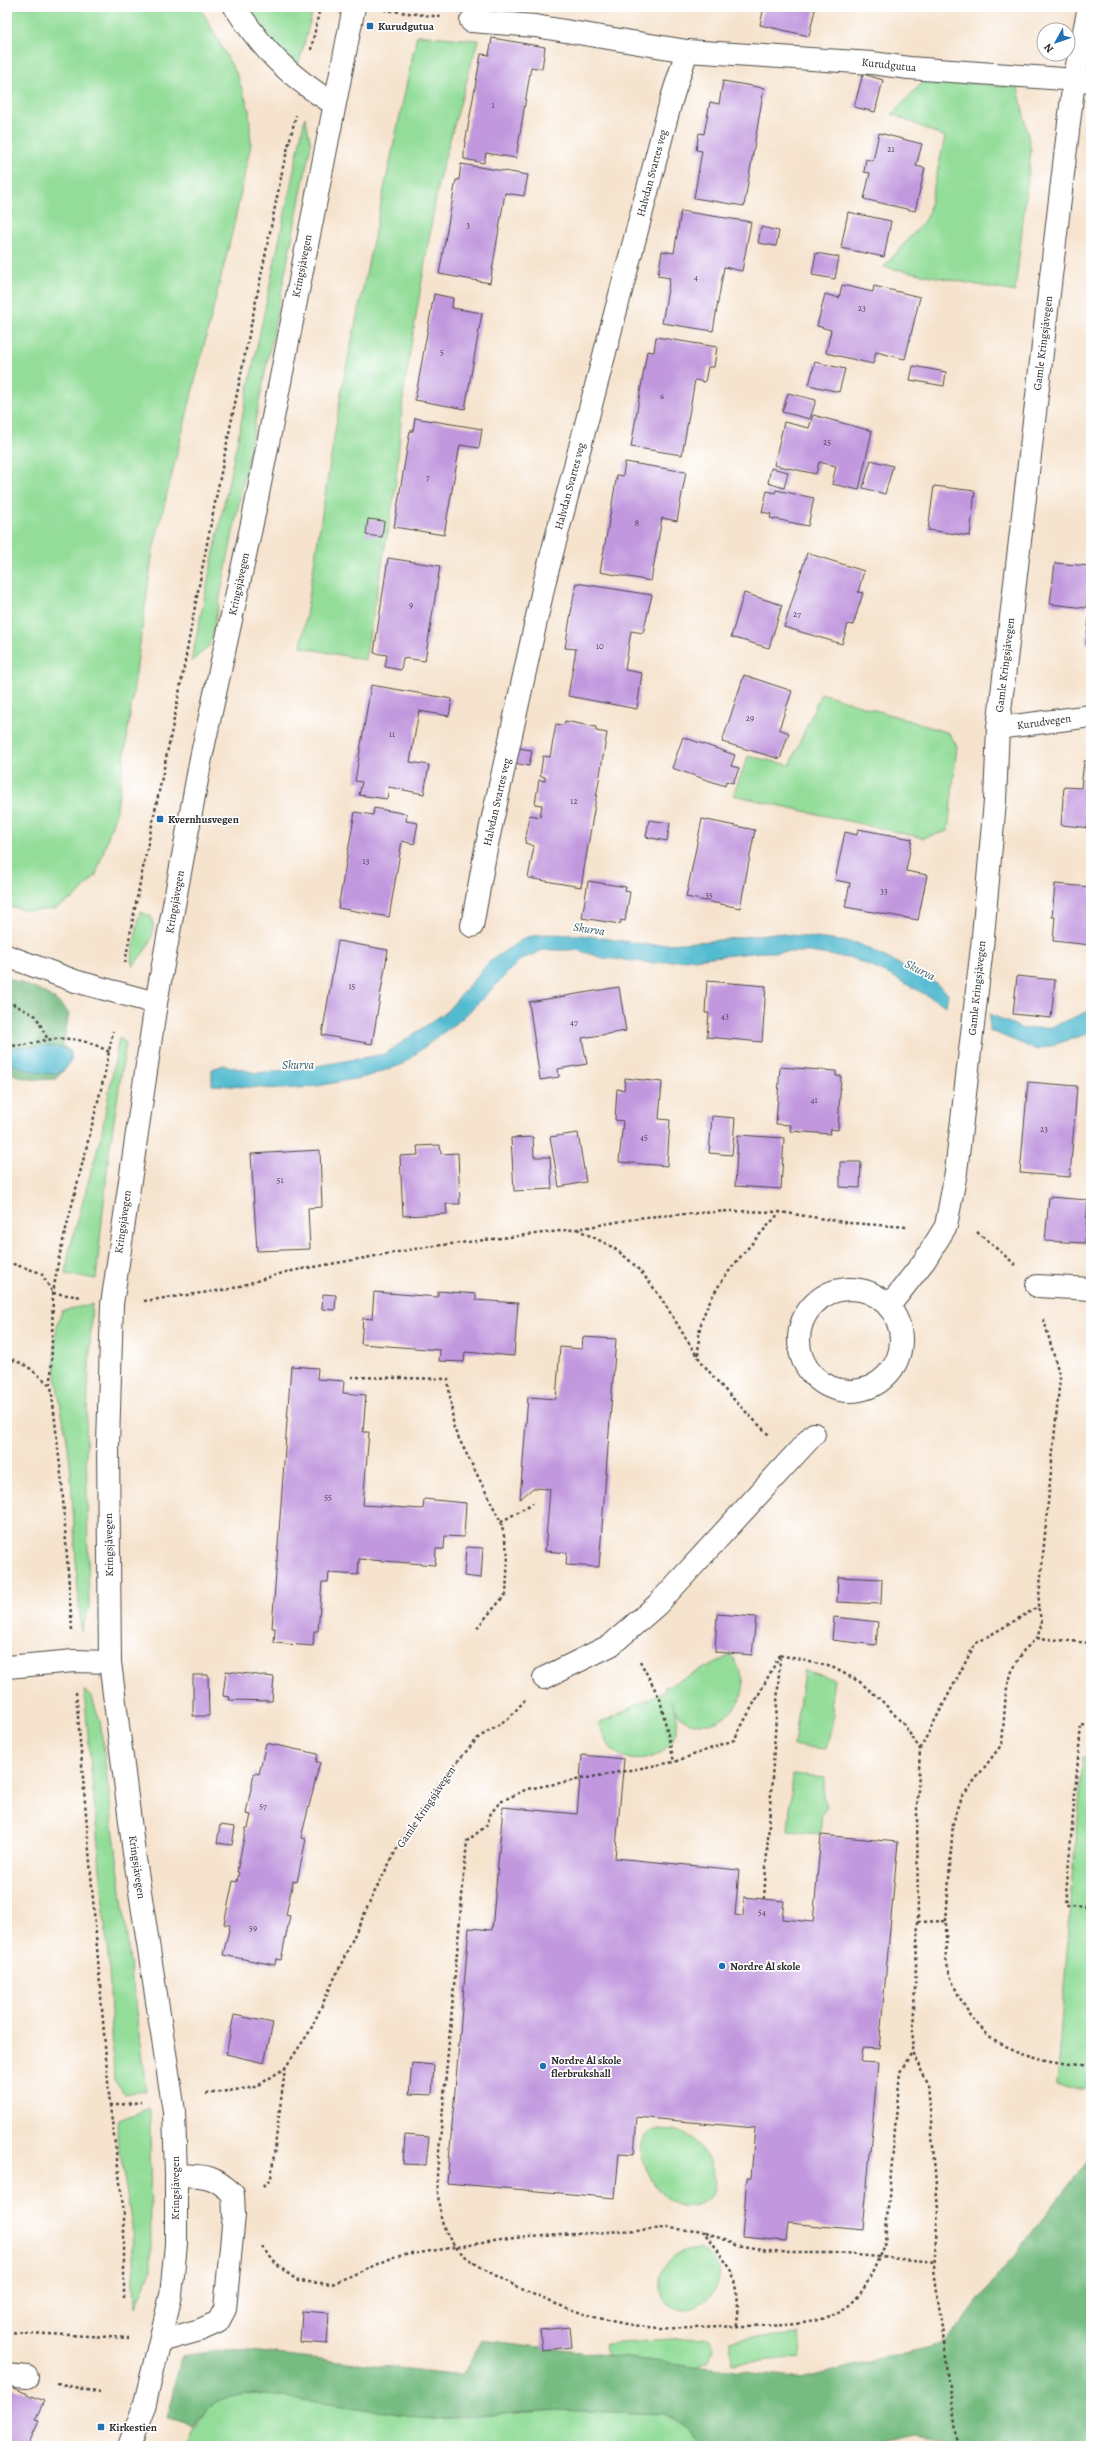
<svg xmlns="http://www.w3.org/2000/svg" width="1098" height="2453" font-family="Alegreya,serif">
  <style>
    .green { fill: #93dd99; stroke: #5f8462 }
    .forest { fill: #76bc81; stroke: #507456 }
    .water { fill: #52bbd0; stroke: #3e737e }
    .building { fill: #c198de }
    .lines { fill: none; stroke-linecap: round; stroke-linejoin: round }
    .minor-casing { stroke: #494743; stroke-width: 24 }
    .path { stroke: #494743; stroke-width: 2.5; stroke-dasharray: 3 3; stroke-linecap: butt }
    .minor { stroke: #fff; stroke-width: 22 }
    .poi-dot { fill: #1f6fb2; stroke: #fff; stroke-width: 1.5 }
    .labels { text-anchor: middle; dominant-baseline: central; stroke-width: 3.5; stroke-linejoin: round; paint-order: stroke }
    .number-label { font-size: 9px; fill: #504658 }
    .poi-label { font-size: 11px; font-weight: bold; fill: #2b2b2b; stroke: #fff; text-anchor: start }
    .street-label { font-size: 11px; fill: #2b2b2b; stroke: #fff }
    .water-label { font-size: 12px; font-style: italic; fill: #395d65; stroke: #fff }
  </style>
  <rect width="100%" height="100%" fill="#fff"/>
  <filter id="ink" filterUnits="userSpaceOnUse"><feTurbulence type="fractalNoise" baseFrequency=".025" numOctaves="2"/><feDisplacementMap in="SourceGraphic" scale="8" xChannelSelector="R" yChannelSelector="G"/><feConvolveMatrix kernelMatrix="1 2 1 2 8 2 1 2 1" color-interpolation-filters="sRGB"/></filter>
  <filter id="wash" filterUnits="userSpaceOnUse"><feTurbulence type="fractalNoise" baseFrequency=".012" numOctaves="4" result="noise"/><feDisplacementMap in="SourceGraphic" scale="16" xChannelSelector="R" yChannelSelector="G"/><feGaussianBlur stdDeviation="0.9" result="paint"/><feColorMatrix in="noise" values="0 0 0 0 0 0 0 0 0 0 0 0 0 0 0 0 0 1.4 0 .05"/><feComposite in="paint" operator="in"/></filter>
  <g filter="url(#wash)">
    <rect width="100%" height="100%" fill="#f6e3ce"/>
    <g class="green">
      <path d="M7,7h193l37,68 12,34 2,35 -18,85 -80,321 -36,259 -21,66 -19,21 -22,13 -25,2 -23,-5z"/>
      <path d="M249,7h60l3,7 -13,49c-26,-15 -36,-29 -50,-56z"/>
      <path d="M417,35l61,5 -39,139 -35,209 -9,103 -30,169 -64,-13 41,-260z"/>
      <path d="M925,80l93,7 13,63 -16,142 -131,-25 43,-49 18,-81 -53,-23z"/>
      <path d="M305,117l6,27 -99,493 -4,10 -17,15z"/>
      <path d="M821,693l128,40 8,13 -9,85 -25,7 -190,-43 15,-39 42,9z"/>
      <path d="M140,912l11,4c8,20 -6,35 -18,50l-2,-6z"/>
      <path d="M119,1038l7,5 -17,110 -13,126 -30,-5 3,-23 32,-115z"/>
      <path d="M92,1304l-6,130 3,174 -8,23c-5,-56 -7,-112 -11,-167 -4,-47 -27,-109 -8,-153z"/>
      <path d="M731,1655c4,7 10,17 12,25 5,32 -41,59 -65,34 -3,-3 -5,-9 -7,-13 3,9 8,16 6,27 -5,28 -41,42 -63,23 -7,-5 -11,-19 -16,-27l67,-33 -1,-3z"/>
      <path d="M804,1670l30,9 -3,23 3,13 -8,34 -32,-3z"/>
      <path d="M84,1690l8,8 8,23 46,370 -22,3 -10,-14 -5,-112z"/>
      <path d="M1083,1757l8,1v331l-35,-3z"/>
      <path d="M793,1774l32,3 -2,19 4,10 -5,8 -2,20 -32,-3z"/>
      <path d="M150,2108l1,163 -16,37 -3,-81 -15,-95 2,-12z"/>
      <path d="M659,2129c6,1 13,0 19,2 25,8 56,59 21,73 -29,12 -51,-23 -56,-46 -2,-5 -4,-13 -1,-18 4,-7 10,-9 17,-11z"/>
      <path d="M699,2249c51,19 -5,82 -32,54 -15,-17 -5,-42 14,-51 5,-2 13,-2 18,-3z"/>
      <path d="M799,2334l2,23 -69,7 -2,-24z"/>
      <path d="M708,2338l5,10 -4,13 -14,7 -87,-7 -3,-17z"/>
      <path d="M255,2393l179,26 123,-9 107,4 20,11 9,8 7,13h-512c14,-40 25,-49 67,-53z"/>
    </g>
    <g class="forest">
      <path d="M7,978c25,9 46,14 62,36l-6,32 8,6v9l-15,18c-18,1 -34,2 -49,-9z"/>
      <path d="M1091,2157v289h-118l-59,-11 -51,11h-156l-7,-1 -16,-20 -20,-11 -107,-4 -123,9 -179,-26c-25,3 -49,8 -61,34l-27,-9 14,-62 51,-7 230,26 20,-35 319,39 144,-36z"/>
    </g>
    <g class="water">
      <path d="M774,933l83,10 74,37 17,13 -2,13 -54,-30 -38,-17 -44,-7h-49l-107,11 -51,-5 -26,-8h-34l-23,10 -55,56 -64,49 -36,12 -53,10 -30,2 -70,-4v-16l12,-4 32,8 49,-5 80,-14 62,-43 43,-50 36,-24 20,-3 35,1 69,10 61,-4z"/>
      <path d="M1091,1010v23l-54,17 -48,-20 1,-16 33,15 28,-2z"/>
      <path d="M7,1047c20,2 47,-6 64,5 0,36 -42,18 -63,11z"/>
    </g>
    <g id="blocks">
      <g class="building">
        <path d="M764,7h43l8,2 -6,27 -49,-11z"/>
        <path d="M492,38l53,9 -3,22 -11,-2 -15,91 -30,-5 -2,10 -20,-4v-10l17,-95 8,1z"/>
        <path d="M863,74l20,6 -8,32 -21,-5z"/>
        <path d="M723,81l41,7 -20,118 -50,-8 8,-47 -6,-1 3,-17 5,1 6,-32 9,2z"/>
        <path d="M879,133l43,11 -6,22 9,2 -10,43 -51,-12 6,-26 -6,-1 2,-13 7,2z"/>
        <path d="M461,164l67,11 -4,21 -19,-3 -15,90 -51,-9 17,-94h3z"/>
        <path d="M681,211l70,11 -9,49 -18,-4 -11,64 -51,-8 8,-45 -12,-2 4,-25 12,2z"/>
        <path d="M848,212l43,9 -7,36 -43,-9z"/>
        <path d="M761,227l18,4 -3,15 -18,-3z"/>
        <path d="M816,253l23,4 -4,22 -23,-4z"/>
        <path d="M842,285l31,7 1,-6 46,11 -15,62 -29,-7 -3,12 -47,-11 5,-23 -14,-4 8,-32 14,4z"/>
        <path d="M434,294l19,4 -1,10 30,5 -17,96 -50,-9z"/>
        <path d="M656,337l61,10 -3,20h-6l-3,15 -10,-2 -13,75 -51,-8 16,-96 7,1z"/>
        <path d="M815,362l30,7 -6,23 -30,-7z"/>
        <path d="M913,366l33,6 -2,14 -34,-6z"/>
        <path d="M788,393l28,7 -6,19 -28,-7z"/>
        <path d="M813,415l59,16 -13,59 -27,-6 4,-18 -17,-4 -3,12 -42,-9 10,-43 25,6z"/>
        <path d="M415,418l67,11 -3,19 -19,-3 -16,90 -50,-8 16,-96h3z"/>
        <path d="M871,460l22,6 -8,28 -22,-6z"/>
        <path d="M625,462l61,10 -9,49 -15,-3 -11,63 -51,-9 17,-97 6,1z"/>
        <path d="M771,468l17,4 -4,16 -16,-5z"/>
        <path d="M934,486l41,5 -5,45 -42,-6z"/>
        <path d="M776,490l38,8 -6,28 -38,-8 1,-4 -9,-2 5,-21 8,2z"/>
        <path d="M368,519l16,2 -2,16 -16,-2z"/>
        <path d="M807,553l57,18 -6,21 5,1 -10,32 -5,-1 -6,20 -58,-17z"/>
        <path d="M388,558l52,8 -15,95 -22,-3 -2,12 -16,-3 2,-12 -13,-2z"/>
        <path d="M1055,563l35,3 -4,42 -36,-4z"/>
        <path d="M576,583l76,12 -9,38 -12,-2 -6,39 17,3 -5,36 -69,-13 8,-47 -11,-1z"/>
        <path d="M744,593l38,12 -13,43 -38,-11z"/>
        <path d="M1090,610h1v35l-5,-1z"/>
        <path d="M744,675l48,16 -13,38 10,4 -9,26 -58,-17z"/>
        <path d="M371,685l81,14 -3,17 -30,-5 -9,51 19,3 -5,29 -35,-7 -2,12 -28,-4 3,-13 -7,-1z"/>
        <path d="M565,721l31,6v4l11,2 -26,154 -53,-9 6,-32 -9,-3 5,-28 10,2 2,-12 -7,-1 4,-24 6,1v-4l-5,-1 3,-20 7,1 6,-33 8,1z"/>
        <path d="M683,737l52,18 -4,11 8,2 -6,15 -7,-2 -1,5 -53,-18z"/>
        <path d="M517,748l15,2 -3,16 -15,-3z"/>
        <path d="M1084,761h7v67l-30,-3 3,-38 17,1z"/>
        <path d="M374,808l33,6 -1,7 12,2 -4,21 -12,-3 -13,76 -51,-9 17,-96 18,3z"/>
        <path d="M702,819l53,11 -15,78 -54,-11z"/>
        <path d="M649,820l21,3 -3,18 -21,-4z"/>
        <path d="M858,829l54,10 -6,32 21,4 -9,45 -73,-13 5,-24 -15,-3 10,-48 12,3z"/>
        <path d="M588,881l38,6 -1,4 5,1 -5,29 -4,-1 -1,4 -38,-6z"/>
        <path d="M1055,884l36,3v58l-38,-4 2,-24h-3z"/>
        <path d="M338,941l50,9 -16,94 -50,-9z"/>
        <path d="M1017,976l38,4 -4,38 -38,-4z"/>
        <path d="M707,981l59,5 -4,56 -55,-5 2,-24h-4z"/>
        <path d="M619,987l7,44 -44,7 5,26 -29,5 1,8 -19,3 -11,-78z"/>
        <path d="M780,1067l56,4v5h5l-3,54 -7,-1 -1,5 -40,-3 1,-6 -15,-1z"/>
        <path d="M625,1078l37,4 -3,37 11,1 -3,46 -48,-4 4,-41 -8,-1 2,-31 7,1z"/>
        <path d="M1028,1082l49,4 -7,91 -50,-4z"/>
        <path d="M712,1116l23,2 -3,37 -23,-2z"/>
        <path d="M578,1133l8,49 -27,5 -9,-50z"/>
        <path d="M738,1135l46,3 -3,51 -46,-3z"/>
        <path d="M533,1137l1,20h16l2,32 -38,2 -3,-53z"/>
        <path d="M440,1145l1,9 17,-1 2,51h-14l1,10 -44,2 -3,-60 18,-1 -1,-9z"/>
        <path d="M320,1150l2,57 -14,1 2,41 -53,2 -6,-97z"/>
        <path d="M840,1162h21l-1,26 -20,-1z"/>
        <path d="M1049,1197l39,3 -3,43 -40,-2z"/>
        <path d="M438,1291l38,3v6l42,3 -4,53 -49,-4 -1,10 -25,-1 1,-11 -79,-6 2,-26 9,1 2,-27 64,5z"/>
        <path d="M323,1294l13,1 -1,15 -13,-1z"/>
        <path d="M583,1337l33,2 -17,228 -33,-2 1,-12 -22,-2 5,-62 -17,-1 -13,11 8,-102 28,2 4,-52 22,2z"/>
        <path d="M291,1366l27,2 -1,11 27,2 -1,12 23,2 -3,37h6l-6,73 60,4 1,-10 42,4 -2,34 -19,-1 -1,13h-8l-1,16 -76,-6 -1,16 -29,-2 -1,9h-6l-4,49h-4l-1,15 -39,-3 1,-15h-3z"/>
        <path d="M466,1547l17,1 -2,30 -17,-2z"/>
        <path d="M838,1577l44,2 -1,25 -44,-2z"/>
        <path d="M717,1614l39,3 -4,38 -37,-3z"/>
        <path d="M834,1617l44,5 -2,23 -44,-5z"/>
        <path d="M226,1671l48,6 -2,24 -43,-1 1,-3 -7,-1z"/>
        <path d="M193,1675h15l1,41h-16z"/>
        <path d="M266,1743l52,11 -2,8h4l-19,76 5,1 -9,43 -4,-1 -7,34 4,1 -9,44 -5,-1 -1,6 -52,-10 7,-30 -6,-1 9,-43 4,1 2,-10h-2l9,-44h2l3,-13 -5,-1 8,-41 5,1z"/>
        <path d="M582,1755l42,4 -9,99 124,12 -4,45 8,1 1,-19 40,4 -2,18 31,3 8,-87 77,7 -19,207 -16,-1 -2,14 17,1 -15,167 -75,-7 -2,18 -44,-4 5,-59h4l4,-50 -118,-11 -3,37 -15,-1 -4,45 -168,-15 22,-255 23,2 11,-123 74,7z"/>
        <path d="M220,1825l15,2 -3,18 -15,-2z"/>
        <path d="M234,2015l39,8 -9,40 -38,-9z"/>
        <path d="M412,2063l22,2 -2,30 -23,-1z"/>
        <path d="M405,2135l24,2 -3,28 -23,-1z"/>
        <path d="M302,2311l27,2 -2,31 -27,-2z"/>
        <path d="M570,2327l2,20 -30,3 -2,-20z"/>
        <path d="M7,2385l37,16 -9,19 4,1 -10,22 7,3h-29z"/>
      </g>
    </g>
  </g>
  <g filter="url(#ink)">
    <use href="#blocks" fill-opacity="0" stroke="#494743" stroke-width="1"/>
    <g class="lines">
      <g class="minor-casing">
        <g id="minor">
          <path d="M235,7c29,45 54,69 99,97"/>
          <path d="M471,21l64,5 152,25 185,12 37,5 182,13"/>
          <path d="M998,728l93,-12"/>
          <path d="M472,926l14,-77 59,-269 126,-479 16,-50"/>
          <path d="M7,956l68,25 81,22"/>
          <path d="M1037,1286l54,3"/>
          <circle cx="850" cy="1340" r="51"/>
          <path d="M889,1306l36,-46 21,-34 10,-54 26,-225 13,-146 3,-73 76,-648 15,-73"/>
          <path d="M7,1667l67,-6 36,1"/>
          <path d="M544,1678l67,-33 46,-40 157,-171"/>
          <path d="M161,2341l39,-11 18,-8 7,-13 9,-94 -1,-21c-21,-20 -29,-18 -57,-19"/>
          <path d="M7,2375l20,2"/>
          <path d="M129,2446l15,-39 27,-112 5,-51v-69l-2,-64 -40,-258 -24,-191 -2,-217 4,-141 44,-301 45,-245 53,-244 100,-507"/>
        </g>
      </g>
      <g class="path">
        <path d="M384,10l57,7"/>
        <path d="M311,50l9,-43"/>
        <path d="M125,963c17,-100 41,-197 59,-296 30,-168 66,-334 99,-500l13,-52"/>
        <path d="M7,1001l29,15 12,24"/>
        <path d="M7,1045c11,2 22,-1 34,-4 24,-5 47,-2 68,11"/>
        <path d="M577,1229c12,7 26,12 38,20 39,27 57,70 83,108 21,29 46,53 72,79"/>
        <path d="M977,1232l39,33"/>
        <path d="M7,1262l34,11 12,20"/>
        <path d="M53,1293l29,4"/>
        <path d="M144,1301l86,-12 56,-17 140,-25 151,-18 68,-12 84,-6 51,1 70,11 57,4"/>
        <path d="M698,1355c1,-10 0,-21 3,-31 10,-40 52,-81 79,-112"/>
        <path d="M7,1357l20,9 23,19"/>
        <path d="M351,1377l97,2 6,50 47,93 7,33 -2,39 -31,36"/>
        <path d="M501,1522l32,-19"/>
        <path d="M72,1630l-10,-146 -11,-99 2,-92 6,-36 45,-180 9,-46"/>
        <path d="M1037,1638l54,5"/>
        <path d="M780,1655l-46,85 -60,22 -147,27 -27,13 -9,11 -5,13 -19,15 -30,333c2,27 0,48 17,71 13,16 35,27 52,36 47,25 101,44 155,47 27,1 54,-1 81,-2 36,-1 71,2 103,-18 21,-13 31,-44 40,-66l15,-170 12,-20"/>
        <path d="M780,1655l52,12 28,15 22,19 22,24 16,24 -3,61 1,112 -6,130 16,32 10,126 -4,59 24,177"/>
        <path d="M640,1661l20,38 14,63"/>
        <path d="M76,1692l34,414 14,107v85"/>
        <path d="M1091,1726l-10,-1 -16,181 26,1"/>
        <path d="M920,1749l55,-105 63,-37 22,-230 -17,-60"/>
        <path d="M764,1899l16,-241"/>
        <path d="M946,1921l7,-98 9,-26 40,-53 4,-52 6,-21 12,-21 13,-12 5,-15 -4,-16"/>
        <path d="M918,1922l28,-1c1,13 -2,29 1,43 6,26 23,57 45,74 25,19 69,26 99,28"/>
        <path d="M206,2094l50,-7 29,-19 25,-37 65,-140 29,-56 39,-57 35,-40 31,-20 16,-18"/>
        <path d="M110,2106l31,-4"/>
        <path d="M263,2186l8,-8 14,-109"/>
        <path d="M706,2232l29,13 53,8h46l101,9"/>
        <path d="M262,2247l15,18 21,16 34,3 61,-27 121,-19 154,-10 37,4 27,39 4,19 2,36"/>
        <path d="M7,2332l122,6"/>
        <path d="M57,2383l43,10"/>
      </g>
      <use href="#minor" class="minor"/>
    </g>
  </g>
  <g class="poi-dot">
    <rect x="366" y="22" width="8" height="8" rx="2"/>
    <rect x="156" y="815" width="8" height="8" rx="2"/>
    <circle cx="722" cy="1966" r="4"/>
    <circle cx="543" cy="2066" r="4"/>
    <rect x="97" y="2423" width="8" height="8" rx="2"/>
  </g>
  <g class="labels">
    <g class="number-label">
      <text x="493" y="105">1</text>
      <text x="891" y="149">21</text>
      <text x="468" y="225">3</text>
      <text x="696" y="277">4</text>
      <text x="862" y="308">23</text>
      <text x="442" y="352">5</text>
      <text x="662" y="396">6</text>
      <text x="827" y="442">25</text>
      <text x="428" y="477">7</text>
      <text x="637" y="523">8</text>
      <text x="411" y="605">9</text>
      <text x="797" y="614">27</text>
      <text x="600" y="646">10</text>
      <text x="750" y="718">29</text>
      <text x="392" y="734">11</text>
      <text x="574" y="801">12</text>
      <text x="366" y="861">13</text>
      <text x="884" y="891">33</text>
      <text x="709" y="895">35</text>
      <text x="352" y="986">15</text>
      <text x="725" y="1016">43</text>
      <text x="574" y="1022">47</text>
      <text x="814" y="1100">41</text>
      <text x="1044" y="1129">23</text>
      <text x="644" y="1137">45</text>
      <text x="280" y="1180">51</text>
      <text x="328" y="1497">55</text>
      <text x="263" y="1806">57</text>
      <text x="762" y="1912">54</text>
      <text x="253" y="1928">59</text>
    </g>
    <g class="poi-label">
      <text x="378" y="26">Kurudgutua</text>
      <text x="168" y="819">Kvernhusvegen</text>
      <text x="730" y="1966">Nordre Ål skole</text>
      <text x="551" y="2060">Nordre Ål skole<tspan x="551" dy="13">flerbrukshall</tspan></text>
      <text x="109" y="2427">Kirkestien</text>
    </g>
    <g class="street-label">
      <text transform="translate(889 65) rotate(6)">Kurudgutua</text>
      <text transform="translate(652 173) rotate(-75)">Halvdan Svartes veg</text>
      <text transform="translate(302 266) rotate(-79)">Kringsjåvegen</text>
      <text transform="translate(1043 343) rotate(-83)">Gamle Kringsjåvegen</text>
      <text transform="translate(570 486) rotate(-75)">Halvdan Svartes veg</text>
      <text transform="translate(239 584) rotate(-78)">Kringsjåvegen</text>
      <text transform="translate(1005 665) rotate(-83)">Gamle Kringsjåvegen</text>
      <text transform="translate(1044 722) rotate(-8)">Kurudvegen</text>
      <text transform="translate(497 802) rotate(-77)">Halvdan Svartes veg</text>
      <text transform="translate(175 902) rotate(-80)">Kringsjåvegen</text>
      <text transform="translate(977 988) rotate(-84)">Gamle Kringsjåvegen</text>
      <text transform="translate(123 1222) rotate(-82)">Kringsjåvegen</text>
      <text transform="translate(109 1545) rotate(-91)">Kringsjåvegen</text>
      <text transform="translate(426 1807) rotate(-56)">Gamle Kringsjåvegen</text>
      <text transform="translate(137 1867) rotate(82)">Kringsjåvegen</text>
      <text transform="translate(175 2188) rotate(-90)">Kringsjåvegen</text>
    </g>
    <g class="water-label">
      <text transform="translate(589 929) rotate(9)">Skurva</text>
      <text transform="translate(920 970) rotate(27)">Skurva</text>
      <text x="298" y="1065">Skurva</text>
    </g>
  </g>
  <rect width="1098" height="2453" fill="none" stroke="#fff" stroke-width="24"/>
  <g transform="translate(1056 42) rotate(230)"><circle r="19" fill="#ffffff" stroke="#aaaaaa"/>
  <path d="M0-3L7 15L0 10L-7 15Z" fill="#1f6fb2"/>
  <text y="-6" font-size="11" font-weight="bold" text-anchor="middle" fill="#2b2b2b">N</text>
  </g>
</svg>
